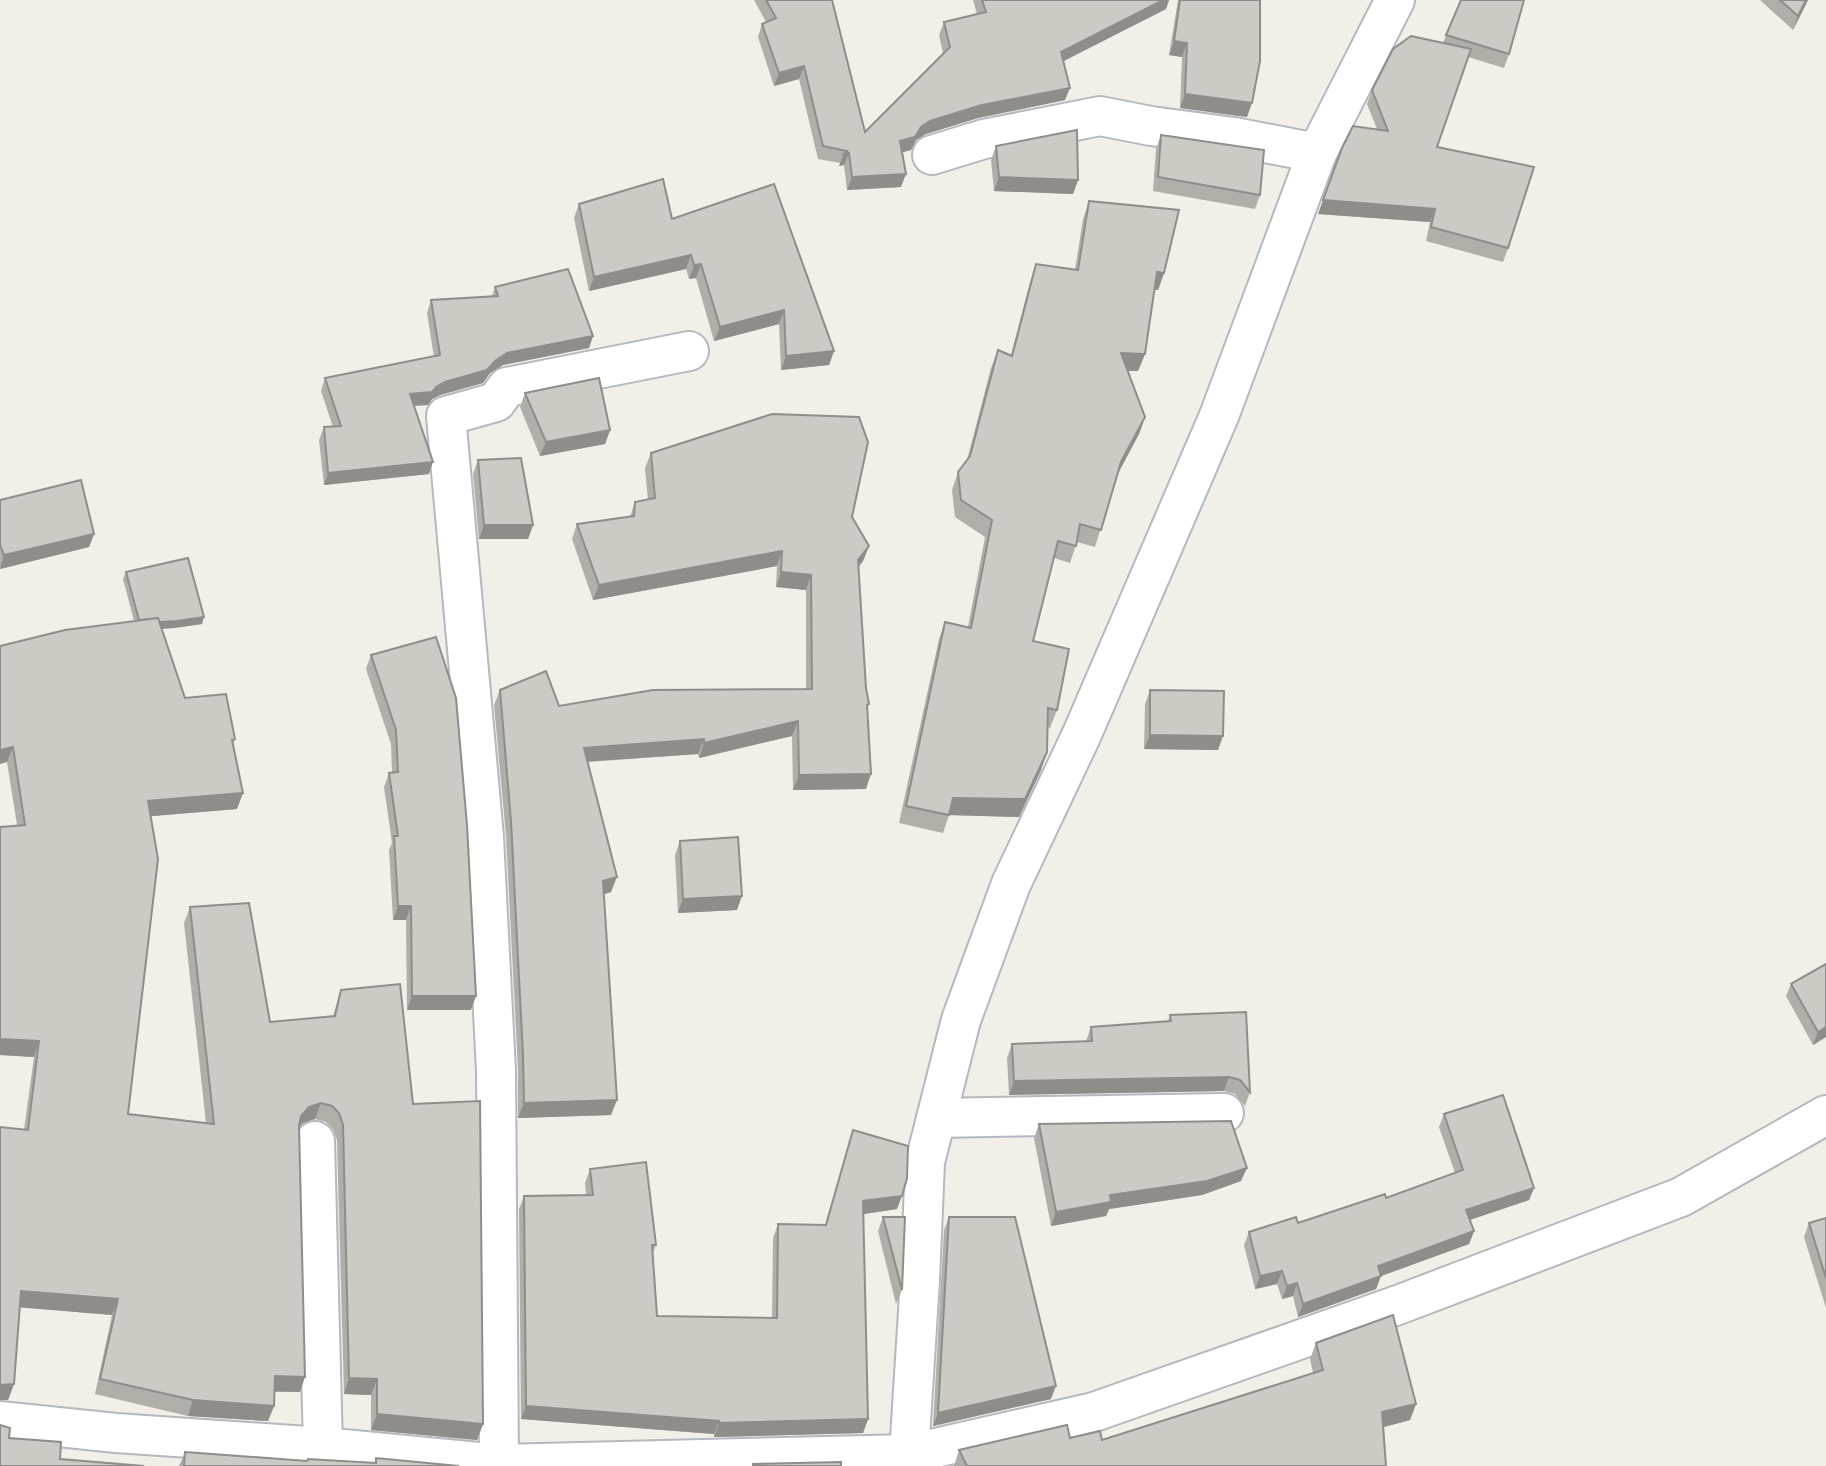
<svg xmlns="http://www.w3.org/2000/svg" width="1826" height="1466" font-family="Inter,sans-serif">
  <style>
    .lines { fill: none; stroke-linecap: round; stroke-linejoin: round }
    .street-casing { stroke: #b5b8bc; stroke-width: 42 }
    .street { stroke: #fff; stroke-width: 38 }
    .wall { fill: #afaea9 }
    .shaded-wall { fill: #8f8d8a }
    .building { fill: #cccac5; stroke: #8f8d8a; stroke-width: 2 }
  </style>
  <rect width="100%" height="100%" fill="#f1efe8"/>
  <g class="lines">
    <g class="street-casing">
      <g id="street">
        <path d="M932,155l52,-16 116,-23 51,10 83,11 83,16"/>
        <path d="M936,1118l288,-5"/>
        <path d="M315,1141l8,306"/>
        <path d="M0,1421l116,12 207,14 176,17 410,-10 185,-42 304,-107 283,-108 145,-82"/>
        <path d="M499,1464l-3,-393 -12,-234 -38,-421 50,-14 11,-15 182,-36"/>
        <path d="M916,1466l-7,-12 11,-174 5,-118 36,-142 50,-136 71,-150 137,-318 98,-263 78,-153"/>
      </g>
    </g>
    <use href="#street" class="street"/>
  </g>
  <g class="wall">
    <path d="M754,0h78l33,132 78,-79 -4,-18 5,-13 33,-8 -4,-14h196l-3,9 -103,52 2,39 -87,18 -52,16 -10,6 -5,10 -9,2 -1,35 -54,3 -3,-25 -5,1 2,-3 -23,-4 -19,-80 -25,7 -16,-49 4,-13 4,-2z"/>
    <path d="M1178,0h82l-13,117 -67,-9 2,-51 -13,-2z"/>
    <path d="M1461,0l48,54 -5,14 -36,-11 -31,90 71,101 -5,14 -77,-21 4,-19 -112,-8 59,-85 -10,-25 5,-14 71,-47z"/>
    <path d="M1760,0h48l-15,30z"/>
    <path d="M1161,135l99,60 -5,14 -102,-18 3,-42z"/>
    <path d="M996,146l82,34 -5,14 -79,-3 -3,-31z"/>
    <path d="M1089,201l75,72 -6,17h-4l-9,64 -7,17h-10l17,46 -6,17 -22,41 -22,72 -18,-5 -7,21 -16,-5 -21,83 24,69 -7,18 -3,-1 -6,43 -22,47 -70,-2 -6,18 -44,-10 40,-184 6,-17 23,5 17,-90 -30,-20 -3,-27 6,-18 9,-12 24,-92 7,-18 13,5 19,-73 6,-18 39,6 8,-51z"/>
    <path d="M579,204l93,15 162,132 -5,14 -48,5 -2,-46 -65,17 -18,-63 -7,1 -3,-10 -97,22 -15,-73z"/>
    <path d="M495,287l98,49 -4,12 -86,17 -13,8 -7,10 -43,12 -8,4 -4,6 -14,1 15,68 -105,11 -5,-45 5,-13h9l-12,-36 4,-13 109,-21 -7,-44 4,-13 61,-4z"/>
    <path d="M525,393l85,37 -5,14 -65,12 -20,-49z"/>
    <path d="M651,453l201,64 17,29 -6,15 -5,7 8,120 3,16 -2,5 -1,80 -73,1 -1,-54 -93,22 -1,-4 -110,8 23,130 -7,2 7,221 -93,3v-48l-12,-234 -12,-131 6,-15 59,16 247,-17v-99l-30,-3 1,-21 -184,34 -21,-61 5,-15 53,-7 5,-15 13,-2 -3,-32z"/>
    <path d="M478,460l55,65 -5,14h-49l-6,-65z"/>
    <path d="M0,500l94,34 -5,13 -89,22z"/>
    <path d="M126,572l76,52 -28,4 -13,1 24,69 50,41 -2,6 4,64 -86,7 -23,298 78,9 -22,-200 6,-16 80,115 63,-6 8,-26 72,114 70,320 -6,16 -106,-10v-35l-27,-1 -7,-254 -4,-11 -7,-7 -11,-3 -12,4 -4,4 1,265h-25l-1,14 -6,15 -80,-5 -93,-22 17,-79 -92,-8 -6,77 -6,16 16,-270 10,-73 -34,-2v-228l17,-2 -10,-63 -7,-116 134,-25 -11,-42z"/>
    <path d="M436,637l35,373h-64l-1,-90h-13l-4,-70 3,-7 -8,-56 5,-14 3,-1 -1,-28 -25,-75 5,-14z"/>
    <path d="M1150,690l68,60 -74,-1 1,-45z"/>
    <path d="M680,841l57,69 -59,3 -3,-58z"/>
    <path d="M1826,964v73l-13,8 -27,-49 5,-12z"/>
    <path d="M1246,1012l4,80 -5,14 -10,-12 -11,-3 -215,4 -2,-37 5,-14 74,-3 5,-14 77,-6 2,-6z"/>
    <path d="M1444,1114l90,74 -5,12 -60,20 5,11 -5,13 -88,32 -5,13 -78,28 -5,-21 -11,3 -5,-15 -22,5 -11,-44 5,-13 49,-9 88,-25 69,-25 -16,-46z"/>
    <path d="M1039,1124l202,57 -39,14 -93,14 -3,7 -55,10 -17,-88z"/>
    <path d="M853,1130l44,79 -34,5 5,205 -5,14 -149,4v-3l-193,-15 -2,-210 5,-13 62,-1 -1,-12 5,-14 66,76 -3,8 4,63 115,2 1,-80 5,-14 47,1z"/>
    <path d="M883,1217l19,73 -6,14 -18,-73z"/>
    <path d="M949,1217l102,182 -118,27 11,-196z"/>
    <path d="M1826,1218v90l-22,-71 5,-14z"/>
    <path d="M1316,1343l100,61 -6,16 -26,7 2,39h-432l5,-16 111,-12 32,2 211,-67 -3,-14z"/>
    <path d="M185,1452l122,9 68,2 1,-5 83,8h-280z"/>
  </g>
  <g class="shaded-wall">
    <path d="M1163,0h6l-3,9 -110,56 5,-13z"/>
    <path d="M1806,0h2l-15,30 5,-14z"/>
    <path d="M1174,41l13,2 -5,14 -13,-2z"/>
    <path d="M804,66l-5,13 -25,7 5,-13z"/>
    <path d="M1070,88l-5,12 -87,18 -52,16 -10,6 -5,10 -15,4 4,-13 30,-20 52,-16z"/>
    <path d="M1185,94l67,9 -5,14 -67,-9z"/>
    <path d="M849,153l-5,12 -5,1 5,-12z"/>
    <path d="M906,174l-5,13 -54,3 5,-13z"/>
    <path d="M999,177l79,3 -5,14 -79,-3z"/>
    <path d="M1323,200l112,9 -5,13 -112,-8z"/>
    <path d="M691,255l-5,14 -97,22 5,-14z"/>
    <path d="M701,264l-5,14 -7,1 5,-14z"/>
    <path d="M1157,272l7,1 -6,17 -7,-1z"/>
    <path d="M784,310l-5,14 -65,17 6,-14z"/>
    <path d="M593,336l-4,12 -86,17 -13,8 -7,10 -43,12 -8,4 -4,6 -23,1 5,-12 26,-7 59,-26 12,-8z"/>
    <path d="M834,351l-5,14 -48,5 5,-14z"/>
    <path d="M1121,353l24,1 -7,17 -23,-1z"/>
    <path d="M1145,417l-6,17 -24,45 6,-17z"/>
    <path d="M610,430l-5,14 -65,12 6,-14z"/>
    <path d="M433,462l-4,12 -105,11 4,-12z"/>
    <path d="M484,525h49l-5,14h-49z"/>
    <path d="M94,534l-5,13 -89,22 4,-14z"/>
    <path d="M869,546l-6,15 -11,14 6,-15z"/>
    <path d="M782,551l-5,15 -184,34 6,-15z"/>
    <path d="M781,572l30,3 -5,15 -30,-3z"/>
    <path d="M204,617l-2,7 -28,4 -37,2 2,-7z"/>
    <path d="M798,721l-6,15 -93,22 5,-15z"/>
    <path d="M1150,735l73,1 -5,14 -74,-1z"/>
    <path d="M704,739l-6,15 -119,8 5,-14z"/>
    <path d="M13,747l-6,15 -7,2v-14z"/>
    <path d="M1047,752l-6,18 -22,47 -72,-2 6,-17z"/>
    <path d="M871,774l-5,15 -73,1 6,-15z"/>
    <path d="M243,793l-6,16 -95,8 6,-16z"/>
    <path d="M617,877l-6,15 -13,4 5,-15z"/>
    <path d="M742,896l-5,14 -59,3 5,-14z"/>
    <path d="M398,906h13l-5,14h-13z"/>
    <path d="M412,996h64l-5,14h-64z"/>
    <path d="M1826,1027v10l-13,8 5,-13z"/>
    <path d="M0,1039l39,2 -5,16 -34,-2z"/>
    <path d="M1229,1077l-5,14 -215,4 5,-14z"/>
    <path d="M617,1100l-6,15 -93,3 6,-15z"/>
    <path d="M321,1103l-6,16 -12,4 -8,8 6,-15 8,-9z"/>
    <path d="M1247,1168l-6,13 -39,14 -93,14 -3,7 -55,10 5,-14 54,-17z"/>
    <path d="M1534,1188l-5,12 -68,23 5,-13z"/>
    <path d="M902,1196l-5,13 -39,6 5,-14z"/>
    <path d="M1474,1231l-5,13 -96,35 5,-13z"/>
    <path d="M1282,1271l-5,13 -22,5 5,-13z"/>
    <path d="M1381,1276l-5,13 -78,28 5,-13z"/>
    <path d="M1297,1283l-4,13 -11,3 5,-13z"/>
    <path d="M21,1291l97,8 -6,16 -97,-8z"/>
    <path d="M275,1376l30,1 -5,15 -30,-1z"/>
    <path d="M349,1378l28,1 -6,16 -27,-1z"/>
    <path d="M14,1384l-6,16h-8v-15z"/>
    <path d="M1056,1386l-5,13 -118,27 5,-13z"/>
    <path d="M193,1400l81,6 -6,15 -80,-5z"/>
    <path d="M1416,1404l-6,16 -34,9 6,-17z"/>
    <path d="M526,1406l193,15 -5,13 -193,-15z"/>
    <path d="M377,1414l106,10 -6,16 -106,-10z"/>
    <path d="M868,1419l-5,14 -149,4 5,-14z"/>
  </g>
  <g class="building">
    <path d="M766,0h66l33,132 85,-85 -6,-25 42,-10 -4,-12h181l-102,52 9,36 -88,17 -52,16 -9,6 -6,10 -15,4 6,33 -54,3 -3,-24 -5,1 3,-3 -24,-5 -19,-80 -25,7 -17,-49 14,-6z"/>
    <path d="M1180,0h80v61l-8,42 -67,-9 2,-51 -13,-2z"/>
    <path d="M1461,0h63l-15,54 -63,-19z"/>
    <path d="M1780,0h26l-8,16z"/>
    <path d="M1411,36l60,13 -34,98 97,20 -26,81 -77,-21 4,-18 -112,-9 19,-52 11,-22 35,5 -16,-41 21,-41z"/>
    <path d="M1077,130l1,50 -79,-3 -3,-31z"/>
    <path d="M1161,135l103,15 -4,45 -102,-18z"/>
    <path d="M663,179l9,40 102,-35 60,167 -48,5 -2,-46 -64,17 -19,-63 -7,1 -3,-10 -97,22 -15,-73z"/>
    <path d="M1089,201l90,9 -15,63 -7,-1 -12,82 -24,-1 24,64 -24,45 -20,68 -21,-6 -4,22 -18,-5 -25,100 36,8 -12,61 -9,-2 -1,44 -22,47 -72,-1 -4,17 -43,-9 39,-184 26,6 21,-108 -31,-20 -3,-28 12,-16 28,-106 14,6 24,-92 42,6z"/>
    <path d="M568,269l25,67 -86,17 -12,8 -8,9 -42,12 -9,5 -4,5 -22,2 23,68 -105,11 -4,-46 17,-1 -16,-48 115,-23 -9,-55 67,-4 -3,-9z"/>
    <path d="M599,378l11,52 -64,12 -21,-49z"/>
    <path d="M772,414l87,3 9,25 -16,75 17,29 -11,14 8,128 3,16 -2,1 4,69 -72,1 -1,-54 -94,22v-4l-120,9 33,129 -14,4 14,219 -93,3 -1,-48 -12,-234 -11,-131 46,-19 13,35 94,-16 159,-1 -1,-114 -30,-3 1,-21 -183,34 -22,-61 57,-8 1,-14 20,-4 -4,-45z"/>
    <path d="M521,458l12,67h-49l-6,-65z"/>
    <path d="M81,480l13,54 -90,21 -4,-10v-45z"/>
    <path d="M188,558l16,59 -27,4 -18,1 -1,-4 -19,2 -13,-48z"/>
    <path d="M158,618l27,80 41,-4 9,45 -3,1 11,53 -95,8 10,58 -30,255 86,10 -24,-217 59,-4 21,119 65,-6 6,-26 59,-6 13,120 67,-3 3,323 -106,-10v-35l-28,-1 -6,-253 -4,-12 -7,-7 -11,-3 -12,4 -8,9 -2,10 6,251 -30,-1 -1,30 -81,-6 -93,-21 18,-80 -97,-8 -7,93 -14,1v-258l28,3 11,-89 -39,-2v-212l25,-2 -12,-78 -13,3v-104l65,-16z"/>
    <path d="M436,637l20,61 11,127 9,171h-64l-1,-90h-13l-4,-70h4l-9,-63 9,-1 -2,-42 -25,-75z"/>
    <path d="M1150,690l74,1 -1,45 -73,-1z"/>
    <path d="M738,837l4,59 -59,3 -3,-58z"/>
    <path d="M1826,964v63l-8,5 -27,-48z"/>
    <path d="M1246,1012l4,80 -10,-12 -11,-3 -215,4 -2,-37 80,-3 -1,-14 80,-6 -1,-6z"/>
    <path d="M1503,1095l31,93 -68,22 8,21 -96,35 3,10 -78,28 -6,-21 -10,3 -5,-15 -22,5 -11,-44 47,-15 2,6 87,-29 1,4 77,-28 -19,-56z"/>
    <path d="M1231,1121l16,47 -40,13 -97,14 1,7 -55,10 -17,-88z"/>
    <path d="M853,1130l55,16 -1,32 -5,18 -39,5 5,218 -149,4v-2l-193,-15 -2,-210 69,-1 -3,-26 56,-7 10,83h-4l5,71 120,2 1,-94 48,1z"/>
    <path d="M883,1217h22l-3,73z"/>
    <path d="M949,1217h66l41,169 -118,27z"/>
    <path d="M1826,1218v60l-17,-55z"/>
    <path d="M1393,1315l23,89 -34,8 4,54h-419l-8,-16 108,-25 3,13 30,-7 2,9 221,-70 -7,-27z"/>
    <path d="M0,1425l10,3 -1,10 52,4 -1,17 84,7h-144z"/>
    <path d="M185,1452l122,9 1,-2 68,4v-5l83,8h-275z"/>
    <path d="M841,1462v4h-88v-2z"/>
  </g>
</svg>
